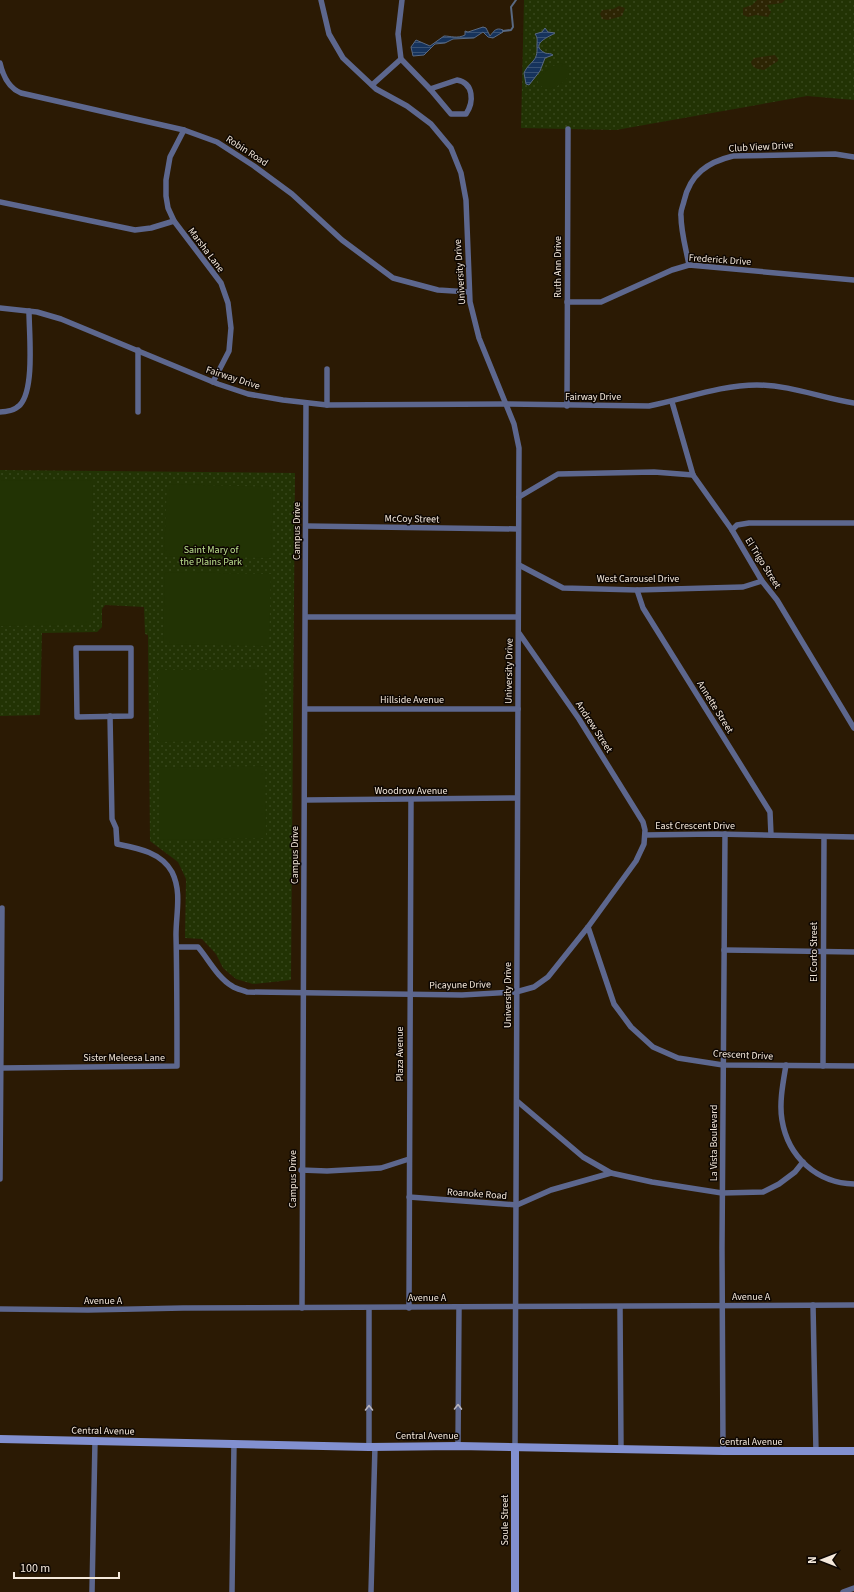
<svg xmlns="http://www.w3.org/2000/svg" width="854" height="1592" font-family="'Source Sans 3',sans-serif">
  <style>
    .grass { fill: url(#grass-dots) }
    .sand { fill: url(#sand-dots) }
    .garden { fill: #223304 }
    .water { fill: url(#water-rules); stroke: #596982 }
    .lines { fill: none; stroke-linecap: round; stroke-linejoin: round }
    .stream { stroke: #596982; stroke-width: 2 }
    .street { stroke: #5d678e; stroke-width: 5.5 }
    .secondary { stroke: #8290d0; stroke-width: 8 }
    .oneway { stroke: #b8b4bc }
    .labels { text-anchor: middle; dominant-baseline: central; stroke-width: 3; stroke-linejoin: round; paint-order: stroke }
    .street-label { font-size: 10px; fill: #f4e8db; stroke: #0e0702 }
    .park-label { font-size: 10px; fill: #bce08f; stroke: #0e0702 }
  </style>
  <defs>
    <pattern id="grass-dots" width="8" height="8" patternUnits="userSpaceOnUse"><rect width="8" height="8" fill="#223304"/><path d="M2 2h.1M6 6h.1" fill="none" stroke="#38471c" stroke-width="1.8" stroke-linecap="round"/></pattern>
    <pattern id="sand-dots" width="8" height="8" patternUnits="userSpaceOnUse"><rect width="8" height="8" fill="#2d2504"/><path d="M2 2h.1M6 6h.1" fill="none" stroke="#4c4528" stroke-width="1.8" stroke-linecap="round"/></pattern>
    <pattern id="water-rules" width="6" height="5" patternUnits="userSpaceOnUse"><rect width="6" height="5" fill="#16335c"/><path d="M0 2.5h6" fill="none" stroke="#385173"/></pattern>
  </defs>
  <rect width="100%" height="100%" fill="#2b1a04"/>
  <g class="grass">
    <path d="M524,0h330v100l-47,-4 -191,34 -95,-2z"/>
    <path d="M0,470l295,3 -4,507 -38,4 -17,-5 -13,-11 -7,-14 -14,-15 -17,-1 1,-59 -8,-17 -28,-21 -2,-206 -3,-1 -1,-27 -39,-2 -3,4v18l-5,5 -55,1 -2,82 -40,1z"/>
  </g>
  <g class="sand">
    <path d="M757,0h28l-3,3 -15,2 4,7 -3,5 -12,-2 -8,2 -5,-2v-7l9,-3z"/>
    <path d="M619,6l6,2 -3,8 -14,4 -6,-1 -2,-5 2,-4 11,-1z"/>
    <path d="M775,55l3,4v2l-14,9c-5,-1 -12,-1 -13,-8l3,-4z"/>
  </g>
  <g class="garden">
    <path d="M560,63c23,7 -3,30 -17,25l-5,-6c4,-10 12,-15 22,-19z"/>
    <path d="M92,480l1,145 -93,1v-145z"/>
    <path d="M167,484l106,3 -2,71 -107,-2z"/>
    <path d="M165,572l106,2 -2,72 -106,-2z"/>
    <path d="M264,669v71l-106,2v-72z"/>
    <path d="M265,766l1,72 -106,2 -1,-72z"/>
  </g>
  <g class="water">
    <path d="M483,27l3,1 4,8c4,-5 6,-9 13,-6v2l-10,6 -5,-1 -5,-5 -9,6 -21,1 -8,4 -10,1 -11,11 -11,1 -2,-9 5,-7 14,6 14,-10c7,0 13,3 21,-1v-4l3,1z"/>
    <path d="M545,28l3,4 7,1c-4,3 -27,11 -10,20 3,1 6,0 8,2l-8,3 -5,13 -11,14 -3,-1 -2,-11c6,-13 14,-10 13,-27 0,-6 1,-8 -2,-12l7,-2z"/>
  </g>
  <g class="lines">
    <path class="stream" d="M503,31l8,-1 2,-3 -2,-20 5,-7"/>
    <g class="street">
      <path d="M321,0l8,34 14,24 33,31 31,17 24,18 20,24 10,25 5,27 4,102 9,36 35,86 5,24 -4,1000"/>
      <path d="M402,0l-4,34 3,25 29,30"/>
      <path d="M0,63c3,13 9,25 21,30l163,37 33,12 37,24 38,28 50,46 51,38 45,12 31,2"/>
      <path d="M457,80c17,3 17,22 9,34h-15l-21,-25z"/>
      <path d="M372,85l29,-26"/>
      <path d="M184,130l-14,27 -4,23v16l2,12 6,13 47,62 7,20 3,25 -2,23 -16,31"/>
      <path d="M0,202l135,28 16,-2 23,-7"/>
      <path d="M689,265c-3,-16 -8,-33 -8,-49 -1,-5 2,-10 3,-15 6,-27 24,-39 49,-45l102,-2 19,3"/>
      <path d="M567,302h34l71,-32 17,-5 165,15"/>
      <path d="M0,308l37,4 24,7 157,65 30,10 35,6 44,5 179,-1 143,2c36,-7 71,-21 108,-21 33,0 65,13 97,18"/>
      <path d="M327,369v36"/>
      <path d="M672,402l21,73 39,55 30,51 15,19 77,128"/>
      <path d="M567,406l1,-277"/>
      <path d="M0,412c6,0 15,-2 20,-7 15,-16 9,-72 9,-94"/>
      <path d="M138,412v-62"/>
      <path d="M519,497l39,-23 96,-2 39,3"/>
      <path d="M306,526l212,3"/>
      <path d="M732,530l5,-5 12,-2h105"/>
      <path d="M519,565l44,23 74,2 106,-3 19,-6"/>
      <path d="M637,590l6,18 127,204 1,23"/>
      <path d="M306,617h212"/>
      <path d="M76,648h55v68l-54,1z"/>
      <path d="M305,709h213"/>
      <path d="M305,800l212,-2"/>
      <path d="M645,835l71,-1 138,3"/>
      <path d="M588,927l26,77 17,23 22,20 25,11 45,7 131,1"/>
      <path d="M177,947h21c11,13 20,31 34,39 4,3 10,4 15,6l215,3 54,-3 18,-5 14,-10 40,-50 48,-66 8,-17 1,-14 -2,-8 -64,-103 -60,-86"/>
      <path d="M724,950l130,2"/>
      <path d="M786,1065c-3,18 -7,38 -4,55 6,37 35,63 72,64"/>
      <path d="M823,1066l1,-229"/>
      <path d="M1,1068l176,-2c0,-44 0,-88 -1,-131 0,-22 6,-43 -4,-63 -11,-20 -35,-24 -55,-28l-1,-16 -4,-9 -2,-103"/>
      <path d="M517,1101l66,56 28,16 41,9 70,11 41,-1 16,-8 16,-12 8,-10"/>
      <path d="M301,1170l26,1 54,-3 28,-9"/>
      <path d="M0,1179l2,-271"/>
      <path d="M409,1197l108,8 34,-15 60,-17"/>
      <path d="M813,1305l3,147"/>
      <path d="M620,1307l1,142"/>
      <path d="M302,1308l4,-905"/>
      <path d="M409,1308l2,-508"/>
      <path d="M0,1309l88,1 95,-2 671,-3"/>
      <path d="M458,1446l1,-139"/>
      <path d="M369,1447v-139"/>
      <path d="M723,1451l-1,-203 3,-414"/>
      <path d="M92,1592l3,-151"/>
      <path d="M232,1592l2,-149"/>
      <path d="M371,1592l4,-146"/>
      <path d="M843,1592l11,-4"/>
    </g>
    <g class="secondary">
      <path d="M0,1439l369,8 89,-1 265,5h131"/>
      <path d="M515,1448v144"/>
    </g>
  </g>
  <defs><path id="oneway-chevron" d="M-2-3.5L2.5 0L-2 3.5" fill="none" stroke-width="1.6" stroke-linecap="round" stroke-linejoin="round"/></defs>
  <g class="oneway">
    <use href="#oneway-chevron" transform="translate(458 1407) rotate(-89)"/>
    <use href="#oneway-chevron" transform="translate(369 1408) rotate(-90)"/>
  </g>
  <g class="labels">
    <g class="street-label">
      <text transform="translate(761 147) rotate(-3)">Club View Drive</text>
      <text transform="translate(247 151) rotate(33)">Robin Road</text>
      <text transform="translate(206 250) rotate(53)">Marsha Lane</text>
      <text transform="translate(720 260) rotate(4)">Frederick Drive</text>
      <text transform="translate(558 267) rotate(-90)">Ruth Ann Drive</text>
      <text transform="translate(460 272) rotate(-94)">University Drive</text>
      <text transform="translate(233 378) rotate(18)">Fairway Drive</text>
      <text x="593" y="397">Fairway Drive</text>
      <text transform="translate(412 519) rotate(1)">McCoy Street</text>
      <text transform="translate(297 531) rotate(-90)">Campus Drive</text>
      <text transform="translate(763 563) rotate(58)">El Trigo Street</text>
      <text x="638" y="579">West Carousel Drive</text>
      <text transform="translate(509 671) rotate(-89)">University Drive</text>
      <text x="412" y="700">Hillside Avenue</text>
      <text transform="translate(715 707) rotate(58)">Annette Street</text>
      <text transform="translate(594 727) rotate(57)">Andrew Street</text>
      <text x="411" y="791">Woodrow Avenue</text>
      <text x="695" y="826">East Crescent Drive</text>
      <text transform="translate(295 855) rotate(-90)">Campus Drive</text>
      <text transform="translate(814 952) rotate(-90)">El Corto Street</text>
      <text transform="translate(460 985) rotate(-1)">Picayune Drive</text>
      <text transform="translate(508 995) rotate(-90)">University Drive</text>
      <text transform="translate(400 1054) rotate(-90)">Plaza Avenue</text>
      <text transform="translate(743 1055) rotate(3)">Crescent Drive</text>
      <text x="124" y="1058">Sister Meleesa Lane</text>
      <text transform="translate(714 1143) rotate(-90)">La Vista Boulevard</text>
      <text transform="translate(293 1179) rotate(-90)">Campus Drive</text>
      <text transform="translate(477 1194) rotate(4)">Roanoke Road</text>
      <text x="751" y="1297">Avenue A</text>
      <text x="427" y="1298">Avenue A</text>
      <text x="103" y="1301">Avenue A</text>
      <text transform="translate(103 1431) rotate(1)">Central Avenue</text>
      <text x="427" y="1436">Central Avenue</text>
      <text x="751" y="1442">Central Avenue</text>
      <text transform="translate(505 1520) rotate(-90)">Soule Street</text>
    </g>
    <g class="park-label">
      <text x="211" y="550">Saint Mary of<tspan x="211" dy="12">the Plains Park</tspan></text>
    </g>
  </g>
  <g transform="translate(822 1560) rotate(270)" stroke="#0e0702" stroke-width="3" paint-order="stroke">
  <path d="M0-3L7 15L0 10L-7 15Z" fill="#f4e8db"/>
  <text y="-6" font-size="11" font-weight="bold" text-anchor="middle" fill="#f4e8db">N</text>
  </g>
  <path d="M14 1572v6h105v-6" fill="none" stroke="#f4e8db" stroke-width="2"/>
  <text x="20" y="1572" font-size="12" fill="#f4e8db" stroke="#0e0702" stroke-width="3" paint-order="stroke">100 m</text>
</svg>
